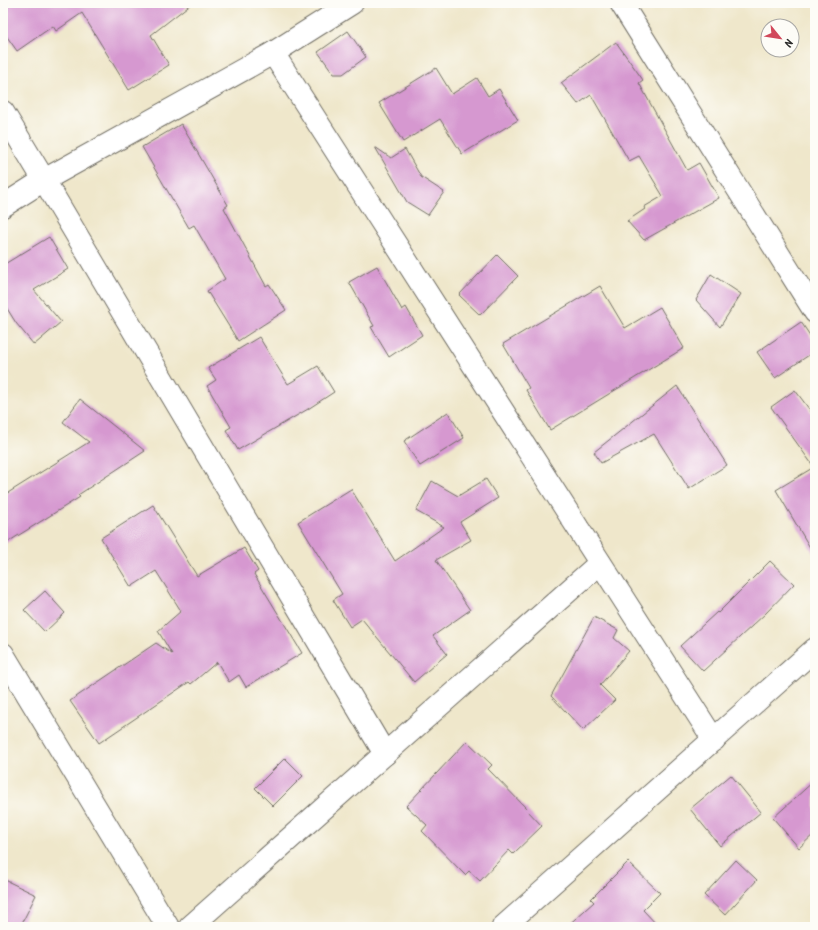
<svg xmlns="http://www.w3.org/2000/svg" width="818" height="930" font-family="Kalam,sans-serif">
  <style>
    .building { fill: #d698d0 }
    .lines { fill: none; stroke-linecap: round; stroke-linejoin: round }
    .street-casing { stroke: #706d63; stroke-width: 24 }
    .street { stroke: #fff; stroke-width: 22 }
  </style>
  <rect width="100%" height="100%" fill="#fdfcf7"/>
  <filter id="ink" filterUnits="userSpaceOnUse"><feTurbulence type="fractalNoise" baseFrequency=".025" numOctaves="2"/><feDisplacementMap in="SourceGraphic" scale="8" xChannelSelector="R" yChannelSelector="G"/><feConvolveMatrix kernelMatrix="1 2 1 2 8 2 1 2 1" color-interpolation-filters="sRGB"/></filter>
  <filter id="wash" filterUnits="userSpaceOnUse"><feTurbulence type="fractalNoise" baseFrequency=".012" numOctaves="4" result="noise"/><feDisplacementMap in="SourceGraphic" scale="16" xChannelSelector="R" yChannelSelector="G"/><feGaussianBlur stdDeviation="0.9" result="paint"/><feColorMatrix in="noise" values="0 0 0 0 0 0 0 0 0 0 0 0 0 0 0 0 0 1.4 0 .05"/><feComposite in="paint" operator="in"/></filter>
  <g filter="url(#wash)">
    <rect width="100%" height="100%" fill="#efe7cb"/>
    <g id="blocks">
      <g class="building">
        <path d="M3,3h189l-41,32 18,30 -40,25 -47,-77 -26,18 -3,-5 -36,25 -14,-20z"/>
        <path d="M348,31l18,26 -23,17h-9l-16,-22z"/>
        <path d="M616,42l27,38 -4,3 48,87 12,-7 20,35 -75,42 -17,-19 18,-12 -1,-2 19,-11 -24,-40 -10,5 -38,-66 -13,9 -17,-21z"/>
        <path d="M436,68l16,26 25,-16 11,18 11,-7 19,31 -56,34 -22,-35 -37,23 -24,-39z"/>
        <path d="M181,124l47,81 -4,3 42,78 3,-2 17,26 -48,31 -31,-50 18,-12 -31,-54 -5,3 -47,-81z"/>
        <path d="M375,147l16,11 14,-9 16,28 23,15 -16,23 -21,-13z"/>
        <path d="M49,237l19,32 -34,21 27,32 -27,23 -18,-22 -13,-21v-37z"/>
        <path d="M497,255l21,21 -38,39 -21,-20z"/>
        <path d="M377,266l25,44 4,-3 16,28 -33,22 -18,-30 3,-1 -25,-44z"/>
        <path d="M711,274l30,20 -21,33 -24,-27z"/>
        <path d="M600,286l25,42 35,-21 24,41 -134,82 -24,-40 3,-2 -26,-44z"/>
        <path d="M801,322l14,21v8l-40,27 -18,-26z"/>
        <path d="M259,337l29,47 30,-18 16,26 -26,17 -70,41 -12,-20 5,-3 -24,-41 9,-6 -8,-12z"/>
        <path d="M677,386l50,79 -38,24 -35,-55 -53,29 -7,-11z"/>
        <path d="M795,390l20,27v139l-39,-66 38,-23 -43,-60z"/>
        <path d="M80,399l65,52 -67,44 2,2 -77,48v-49l86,-54 -26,-20z"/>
        <path d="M448,412l16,26 -44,28 -16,-25z"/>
        <path d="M486,479l12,19 -38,24 11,18 -35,20 34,50 -37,26 14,18 -33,28 -52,-63 -12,8 -17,-27 9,-6 -44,-72 53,-33 44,72 49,-34 -28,-16 16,-30 26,15z"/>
        <path d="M153,505l44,71 47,-28 14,23 -4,3 48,79 -56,34 -7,-12 -10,7 -12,-20 -26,22 -2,-2 -90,61 -29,-42 86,-58 16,11 -14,-23 23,-20 -25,-40 -25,16 -30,-49z"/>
        <path d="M770,561l24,23 -29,30 -62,57 -23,-25 37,-34 1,1z"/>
        <path d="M45,591l20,22 -20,19 -21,-22z"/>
        <path d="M594,617l24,13 -4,8 15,13 -29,34 15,15 -32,30 -32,-34z"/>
        <path d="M467,741l25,24 -4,4 40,41h-1l15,16 -29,28 -4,-4 -29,31 -11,-10 -4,4 -43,-44 5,-6 -21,-19z"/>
        <path d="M285,758l18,18 -30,30 -18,-18z"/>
        <path d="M731,775l30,37 -41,34 -30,-37z"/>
        <path d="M815,780v53l-16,15 -26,-30z"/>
        <path d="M736,860l21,20 -32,35 -21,-20z"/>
        <path d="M628,862l32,31 -17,17 16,17h-93l28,-25 -3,-3z"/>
        <path d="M3,879l33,16 -16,32h-17z"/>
      </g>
    </g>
  </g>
  <g filter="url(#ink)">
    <use href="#blocks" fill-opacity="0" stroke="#706d63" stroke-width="1"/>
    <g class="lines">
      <g class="street-casing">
        <g id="street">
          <path d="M621,3l194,309"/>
          <path d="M273,53l441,687"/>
          <path d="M3,112l41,68 341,574"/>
          <path d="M3,206l41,-26 229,-127 79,-50"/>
          <path d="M3,654l165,273"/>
          <path d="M190,927l410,-364"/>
          <path d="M503,927l312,-278"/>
        </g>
      </g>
      <use href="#street" class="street"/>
    </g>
  </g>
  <rect width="818" height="930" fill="none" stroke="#fdfcf7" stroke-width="16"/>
  <g transform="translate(780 38) rotate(120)"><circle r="19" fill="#fdfcf7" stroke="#a9a8a5"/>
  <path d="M0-3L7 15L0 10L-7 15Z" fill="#d1495b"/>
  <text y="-6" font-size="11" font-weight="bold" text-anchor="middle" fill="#2b2b2b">N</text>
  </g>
</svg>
